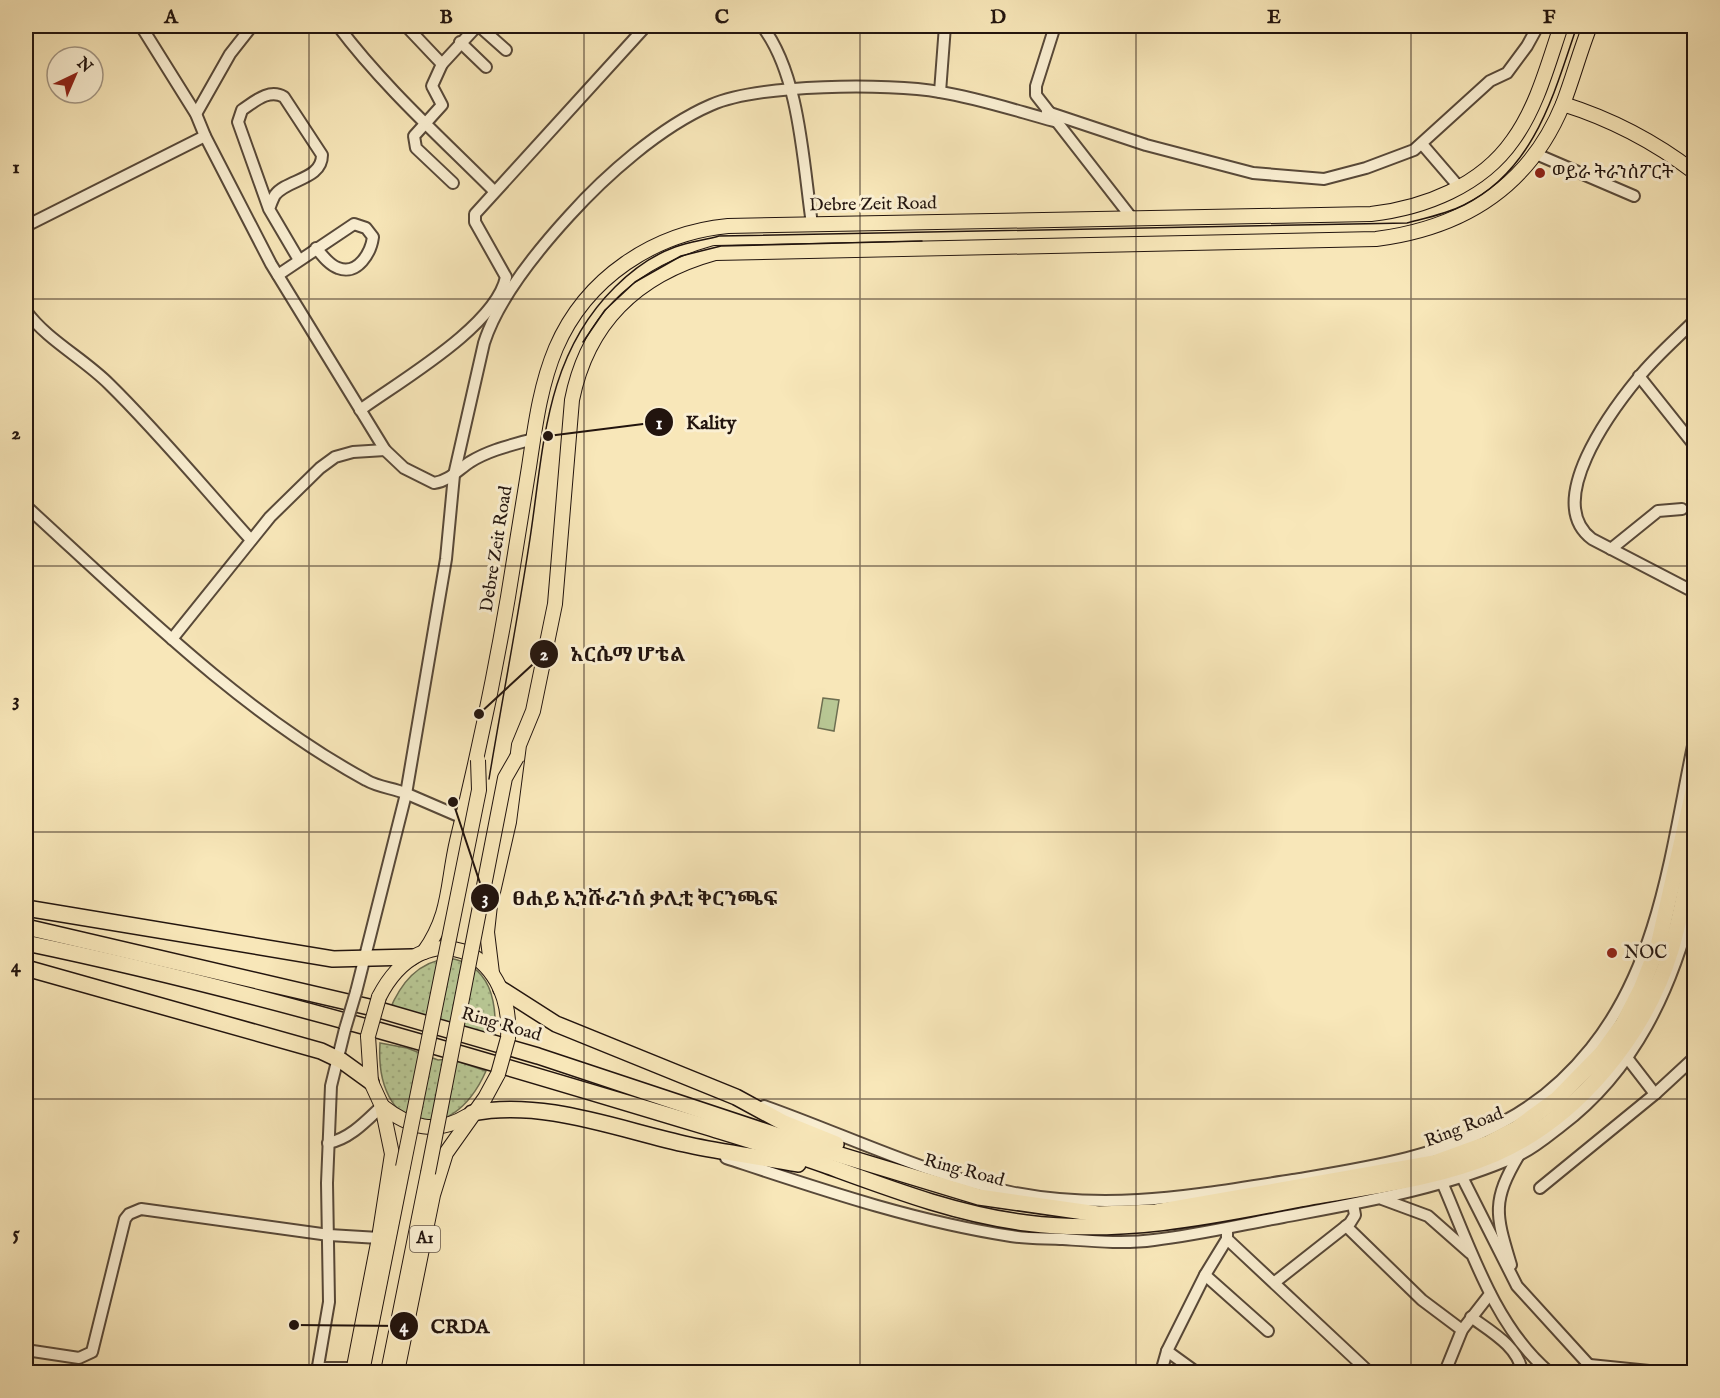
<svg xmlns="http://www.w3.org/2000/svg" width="1720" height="1398" font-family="'IM FELL English','Noto Serif Ethiopic',serif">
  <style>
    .grass { fill: url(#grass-dots); stroke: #6d6e51; stroke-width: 1.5 }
    .garden { fill: #b8c794; stroke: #6d6e51; stroke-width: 1.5 }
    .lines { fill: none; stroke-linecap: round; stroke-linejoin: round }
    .minor-casing { stroke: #584939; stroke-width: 14 }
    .major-casing { stroke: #22140e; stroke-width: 16 }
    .highway-casing { stroke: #22140e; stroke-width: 18 }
    .minor { stroke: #faefd2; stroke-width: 10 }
    .major { stroke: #f8e7b9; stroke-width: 14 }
    .highway { stroke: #f8e7b9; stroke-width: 15 }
    .tram { stroke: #22140e; stroke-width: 1.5 }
    .minor-bridge-casing { stroke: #584939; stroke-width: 14; stroke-linecap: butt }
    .major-bridge-casing { stroke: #22140e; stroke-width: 16; stroke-linecap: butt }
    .minor-bridge { stroke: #faefd2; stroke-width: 10 }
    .major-bridge { stroke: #f8e7b9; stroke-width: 14 }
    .grid { fill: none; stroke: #22140e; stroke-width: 1.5; stroke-opacity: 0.55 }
    .poi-dot { fill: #8f2418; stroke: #faefd2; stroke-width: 2 }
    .labels { text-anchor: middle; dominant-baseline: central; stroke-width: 6; stroke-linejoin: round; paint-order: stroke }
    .shield { fill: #faefd2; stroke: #635649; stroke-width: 1.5 }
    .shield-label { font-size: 16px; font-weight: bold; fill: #22140e }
    .poi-label { font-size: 18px; fill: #22140e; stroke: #faefd2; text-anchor: start }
    .street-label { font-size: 18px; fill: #22140e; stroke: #faefd2 }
    .leader { fill: none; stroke: #22140e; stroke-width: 2 }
    .callout-dot { fill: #22140e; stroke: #faefd2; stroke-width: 2 }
    .mark-label { font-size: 18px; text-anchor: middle; font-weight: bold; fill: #fff }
    .callout-label { font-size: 20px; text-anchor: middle; font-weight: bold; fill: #22140e; stroke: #faefd2; stroke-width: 6; stroke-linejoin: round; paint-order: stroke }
    .neatline { fill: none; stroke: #22140e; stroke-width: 2 }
    .grid-label { font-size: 20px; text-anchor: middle; font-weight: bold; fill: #22140e }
  </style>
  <defs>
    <pattern id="grass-dots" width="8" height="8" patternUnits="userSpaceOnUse" patternTransform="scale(1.5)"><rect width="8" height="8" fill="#b8c794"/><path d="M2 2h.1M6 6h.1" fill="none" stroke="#9eaa7e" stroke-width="1.8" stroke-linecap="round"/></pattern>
  </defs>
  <rect width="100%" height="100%" fill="#f8e7b9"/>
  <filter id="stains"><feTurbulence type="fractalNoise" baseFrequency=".00333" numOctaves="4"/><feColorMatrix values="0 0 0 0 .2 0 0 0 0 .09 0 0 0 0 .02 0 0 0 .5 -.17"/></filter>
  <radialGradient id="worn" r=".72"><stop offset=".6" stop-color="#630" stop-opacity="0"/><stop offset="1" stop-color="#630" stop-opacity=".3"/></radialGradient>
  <g class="grass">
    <path d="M449,958c42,7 48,43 46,80l-106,-27c12,-28 28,-49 60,-53z"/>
    <path d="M380,1043l27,5 31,12 13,-1 35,12c-36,81 -112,61 -106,-28z"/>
  </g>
  <path class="garden" d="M823,698l16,2 -5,31 -16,-3z"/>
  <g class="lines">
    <g class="minor-casing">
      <g id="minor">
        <path d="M141,26l55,88 9,22 66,128 114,186 19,18 30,15c15,-2 24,-13 36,-21 19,-12 42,-17 63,-23"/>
        <path d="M338,26c45,60 102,111 156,165"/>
        <path d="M406,26l36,38 -10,22 10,19 -28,31 2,12 37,35"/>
        <path d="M479,26l27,24"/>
        <path d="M762,26c38,49 41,137 50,198"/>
        <path d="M1055,26l-19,60v9l95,122"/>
        <path d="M460,42l26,25"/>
        <path d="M442,64l35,-38"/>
        <path d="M940,92l5,-66"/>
        <path d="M1047,112l99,33 107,28 71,6 42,-11 48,-18 76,-69 17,-8 20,-27 11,-20"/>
        <path d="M196,114l34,-60 22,-28"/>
        <path d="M1422,144l37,43"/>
        <path d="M1536,154l98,42"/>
        <path d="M269,209c2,-5 4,-11 6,-14 12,-16 47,-15 47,-40l-38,-58c-15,-9 -30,5 -42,13l-4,12 31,87 30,51"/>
        <path d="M26,226l179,-90"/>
        <path d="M278,275l76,-51 12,4 7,9c-2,15 -15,39 -35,31 -9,-3 -16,-13 -22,-20"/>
        <path d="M26,311c21,29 57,47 83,73 50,49 95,104 142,156"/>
        <path d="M1694,321c-18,18 -39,36 -55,56 -28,34 -96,125 -47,162l102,53"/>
        <path d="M1639,376l55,69"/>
        <path d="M360,410c40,-29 136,-84 146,-133l-31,-55v-8l171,-188"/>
        <path d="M27,507c104,95 214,205 339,273 12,7 26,8 39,13 19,8 39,17 58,25"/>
        <path d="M1611,549l47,-38 24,-2"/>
        <path d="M172,639l98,-122 50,-49 15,-11 18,-5 32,-2"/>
        <path d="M356,992l50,-198 40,-235 8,-84 30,-132c14,-44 53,-92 85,-127 36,-40 91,-89 142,-111 47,-21 177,-22 229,-13 38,6 77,19 114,29"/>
        <path d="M1628,1059l27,35"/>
        <path d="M764,1106c82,29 161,68 246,86 101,20 184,3 283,-12 71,-12 146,-23 210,-58 34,-18 64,-44 88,-74 69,-85 81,-203 103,-307"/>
        <path d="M328,1143c22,-4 39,-23 54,-37"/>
        <path d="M726,1158c94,31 187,63 285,78 17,3 35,2 52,3 29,2 61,5 91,1 43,-5 86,-15 129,-23 80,-15 160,-28 236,-62 15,-7 28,-18 42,-29 74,-56 111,-137 133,-225"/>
        <path d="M1459,1171l58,115 72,79 10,7"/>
        <path d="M1441,1180c28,64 53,146 108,192"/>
        <path d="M1540,1188l115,-94 39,-36"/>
        <path d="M1382,1199l46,17 42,37"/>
        <path d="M1346,1226l76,74 40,30"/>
        <path d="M1227,1239l142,133"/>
        <path d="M1511,1265c-15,-50 -20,-63 8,-110"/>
        <path d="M1205,1275l63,56"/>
        <path d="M1275,1282l75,-59 5,-8 -2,-11"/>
        <path d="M1471,1317c19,14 48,30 51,55"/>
        <path d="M26,1350l53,8 13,-6 33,-133 4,-5 12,-5 188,26 50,3"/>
        <path d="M1590,1365l69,7"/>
        <path d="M317,1368h36"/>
        <path d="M317,1372l12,-70 -2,-119 4,-97 14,-57"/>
        <path d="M1161,1372l6,-21"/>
        <path d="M1196,1372l-29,-21 38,-76 22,-36v-7"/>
        <path d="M1445,1372l17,-42 28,-36"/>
        <path d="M1691,1372l3,-2"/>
      </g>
    </g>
    <g class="major-casing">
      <g id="major">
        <path d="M1563,104c48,15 92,38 131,68"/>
        <path d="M424,952c27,-38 23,-68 33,-111 20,-81 37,-162 51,-244 7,-43 14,-86 21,-130 6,-40 11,-81 27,-119 30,-70 98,-115 172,-122l643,-12c53,-6 110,-28 142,-74 24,-33 35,-76 48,-114"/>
        <path d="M492,973l-5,-41 3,-27 19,-83 10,-77 14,-34 22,-107 17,-204c16,-80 67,-126 143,-147l661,-14c86,-11 153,-52 187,-135 10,-26 17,-53 27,-78"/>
        <path d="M379,997c44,-86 135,-50 129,41"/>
        <path d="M382,1106c28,22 54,29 85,10"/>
        <path d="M353,1372l26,-134 13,-84 -10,-48 -11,-24 -3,-46"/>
        <path d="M362,1372l41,-205"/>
        <path d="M388,1372l40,-199"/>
        <path d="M397,1372l36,-177 13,-42 39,-55 13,-24"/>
      </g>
    </g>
    <g class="highway-casing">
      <g id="highway">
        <path d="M26,908l307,51 79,-2"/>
        <path d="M26,927l343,80 169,49 256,85 185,56 119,17 58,-2 278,-49 55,-20 27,-14 41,-30 45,-46 21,-29 18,-35 17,-43 36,-159"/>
        <path d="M26,943c230,48 456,116 681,184 39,12 79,24 118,38 66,24 131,49 201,58 94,12 183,-6 274,-24 65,-12 134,-19 195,-45 83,-36 150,-119 176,-204 10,-33 16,-69 23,-102"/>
        <path d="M26,968l295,83 21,10 29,21"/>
        <path d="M501,989l55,35 180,73 48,26 52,21"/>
        <path d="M472,1113c73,-14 147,17 217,32 36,8 73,12 109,19"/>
      </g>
    </g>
    <use href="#minor" class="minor"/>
    <use href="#major" class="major"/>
    <use href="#highway" class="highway"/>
    <g class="tram">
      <path d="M583,342l22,-32 30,-28 46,-26 40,-10 201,-5"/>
      <path d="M489,779c13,-78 28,-156 40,-234 15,-94 14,-187 86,-258 16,-16 38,-32 60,-40 14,-5 30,-7 44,-11l688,-13c19,-5 39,-9 57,-18 71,-35 90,-112 113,-179"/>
    </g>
    <g class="minor-bridge-casing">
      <path id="minor-bridge" d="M345,1029l11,-37"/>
    </g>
    <g class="major-bridge-casing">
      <g id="major-bridge">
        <path d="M368,1036l11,-39"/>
        <path d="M498,1074l10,-36"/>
        <path d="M403,1167l76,-377 -1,-30"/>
        <path d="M428,1173l77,-395 12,-21"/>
      </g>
    </g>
    <use href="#minor-bridge" class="minor-bridge"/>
    <use href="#major-bridge" class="major-bridge"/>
  </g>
  <path class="grid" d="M309,26v1346M584,26v1346M860,26v1346M1136,26v1346M1411,26v1346M26,299h1668M26,566h1668M26,832h1668M26,1099h1668"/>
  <g class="poi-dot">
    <circle cx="1540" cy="173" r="6"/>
    <circle cx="1612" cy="953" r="6"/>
  </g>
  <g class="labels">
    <rect class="shield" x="410" y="1226" width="30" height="26" rx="4.5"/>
    <g class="shield-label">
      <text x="425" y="1239">A1</text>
    </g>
    <g class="poi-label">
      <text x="1552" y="173">ወይራ ትራንስፖርት</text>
      <text x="1624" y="953">NOC</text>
    </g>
    <g class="street-label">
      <text transform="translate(873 205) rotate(-1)">Debre Zeit Road</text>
      <text transform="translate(497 549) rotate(-81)">Debre Zeit Road</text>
      <text transform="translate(501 1025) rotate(16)">Ring Road</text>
      <text transform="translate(1464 1128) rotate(-21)">Ring Road</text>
      <text transform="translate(964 1171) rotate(15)">Ring Road</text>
    </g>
  </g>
  <path class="leader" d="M548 436L659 422M479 714L544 654M453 802L485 898M294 1325L404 1326"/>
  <g class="callout-dot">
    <circle cx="548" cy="436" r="6"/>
    <circle cx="479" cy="714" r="6"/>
    <circle cx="453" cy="802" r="6"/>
    <circle cx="294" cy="1325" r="6"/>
    <circle cx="659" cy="422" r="15"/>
    <circle cx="544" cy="654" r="15"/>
    <circle cx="485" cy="898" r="15"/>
    <circle cx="404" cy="1326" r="15"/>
  </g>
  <g class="mark-label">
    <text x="659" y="429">1</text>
    <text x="544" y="660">2</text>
    <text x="485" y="904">3</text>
    <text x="404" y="1332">4</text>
  </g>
  <g class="callout-label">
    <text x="711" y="429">Kality</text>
    <text x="628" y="661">አርሴማ ሆቴል</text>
    <text x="645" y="905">ፀሐይ ኢንሹራንስ ቃሊቲ ቅርንጫፍ</text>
    <text x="460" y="1333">CRDA</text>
  </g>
  <rect width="1720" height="1398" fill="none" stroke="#f8e7b9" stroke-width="66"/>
  <g transform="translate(75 75) rotate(44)"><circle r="28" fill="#faefd2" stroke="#a49784" stroke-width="1.5"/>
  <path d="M0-4.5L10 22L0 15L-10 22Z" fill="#8f2418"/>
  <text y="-9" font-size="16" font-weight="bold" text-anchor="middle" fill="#22140e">N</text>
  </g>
  <rect x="33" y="33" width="1654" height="1332" class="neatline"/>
  <g class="grid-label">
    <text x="171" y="23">A</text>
    <text x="446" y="23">B</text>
    <text x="722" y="23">C</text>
    <text x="998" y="23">D</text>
    <text x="1274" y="23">E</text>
    <text x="1549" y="23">F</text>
    <text x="16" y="173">1</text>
    <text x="16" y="439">2</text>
    <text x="16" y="706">3</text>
    <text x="16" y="972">4</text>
    <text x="16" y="1239">5</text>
  </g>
  <rect width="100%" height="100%" filter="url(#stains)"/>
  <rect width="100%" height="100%" fill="url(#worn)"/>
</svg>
